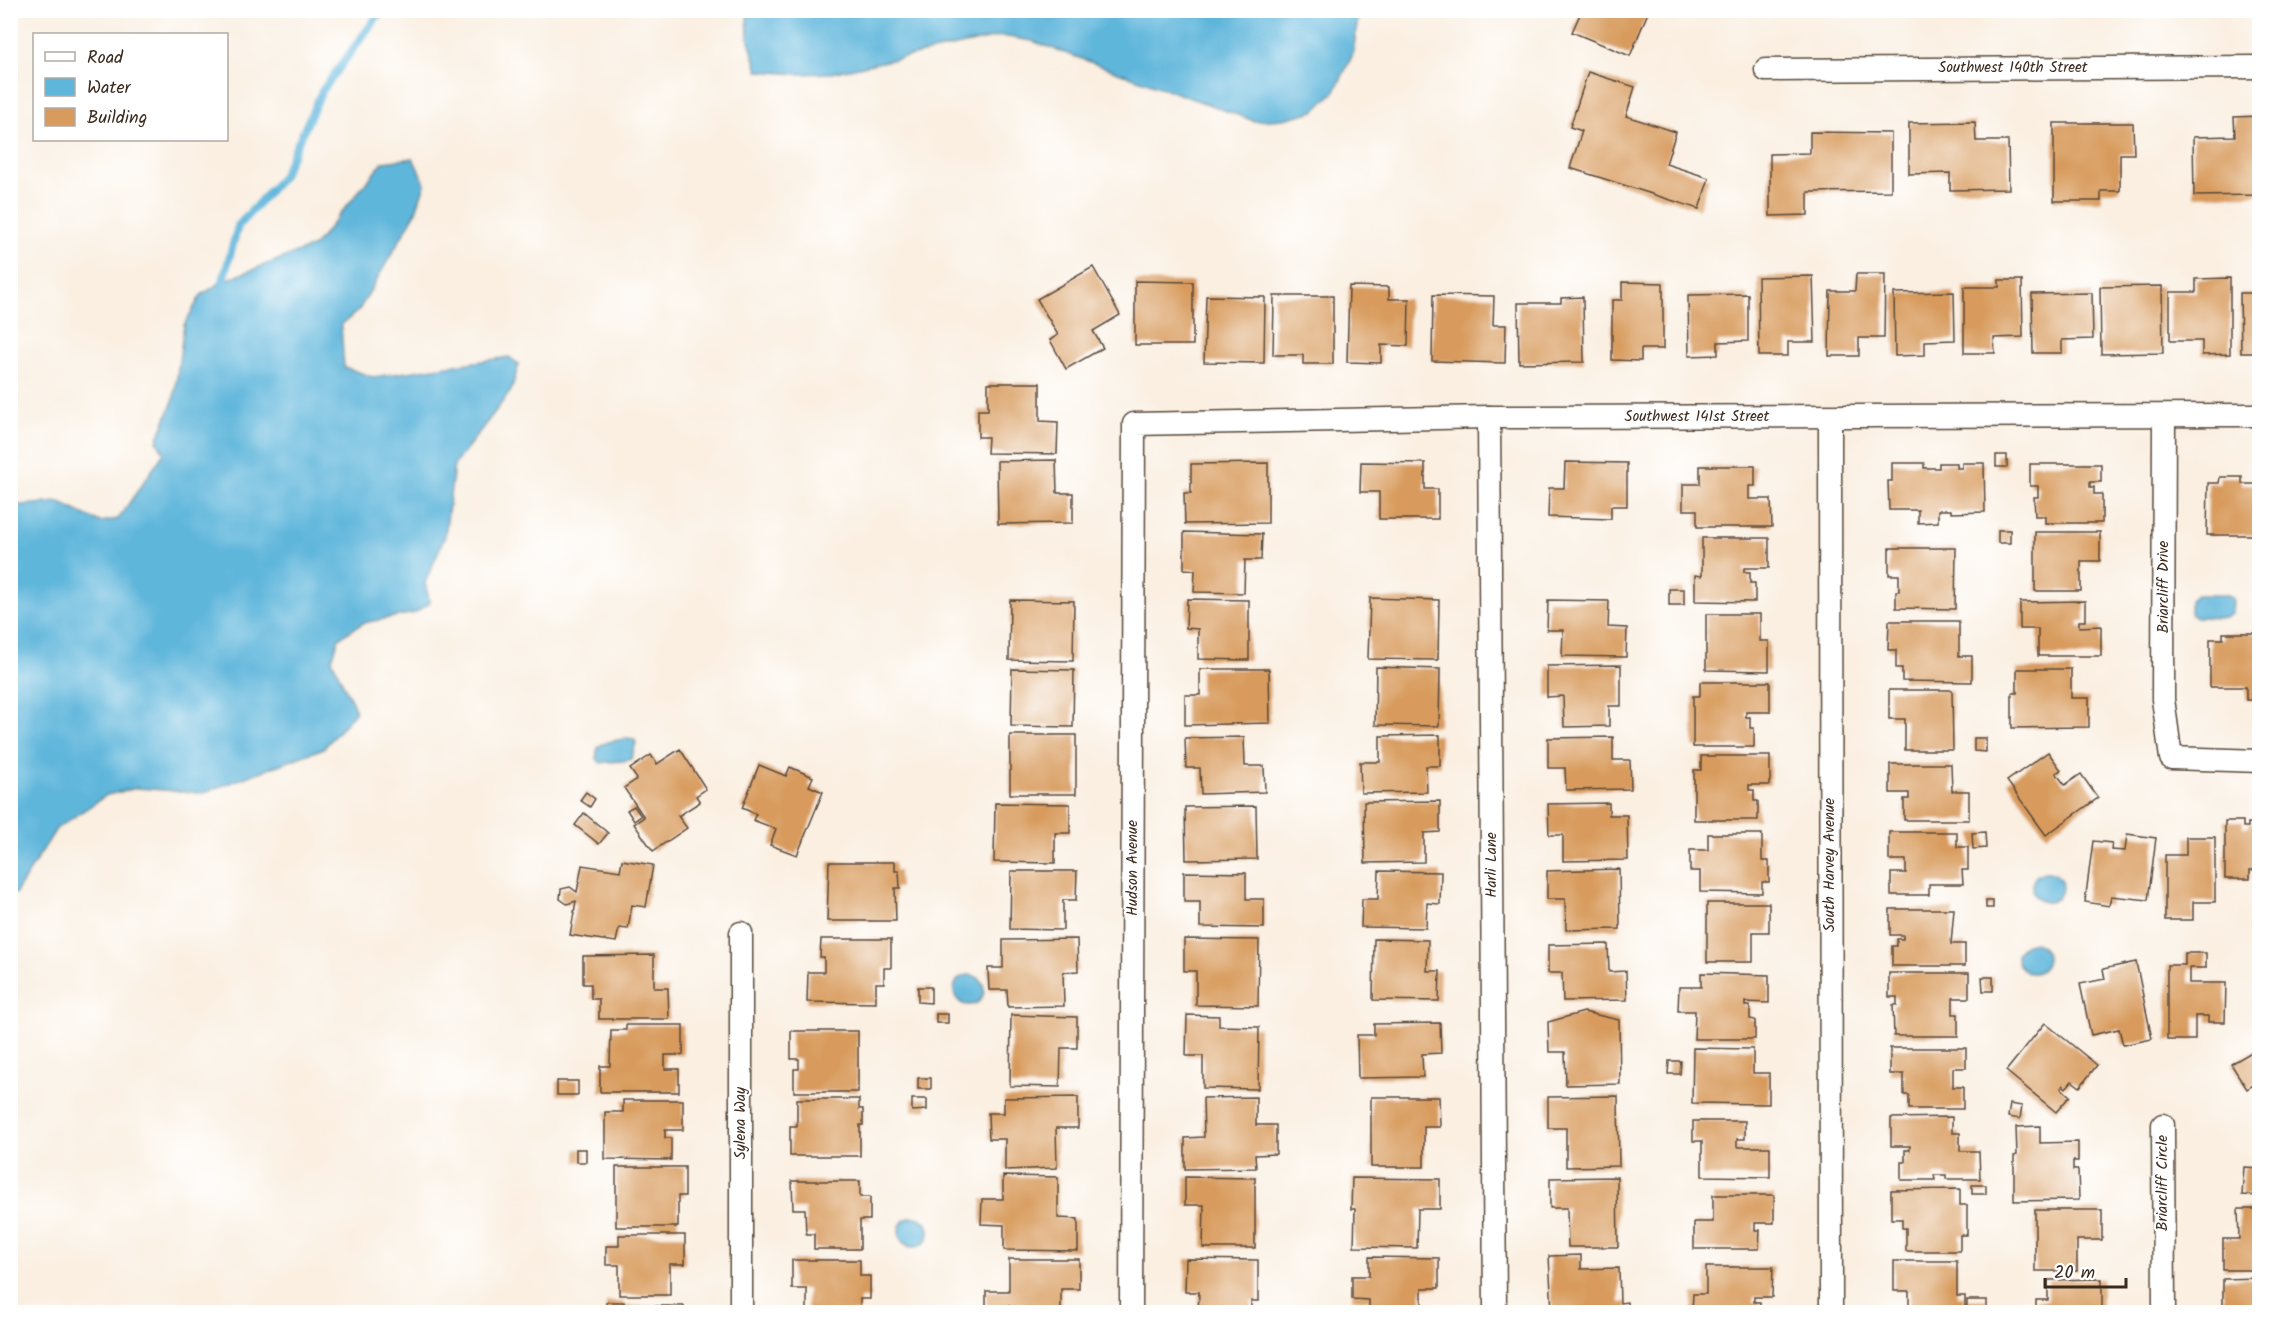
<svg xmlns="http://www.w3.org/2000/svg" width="2270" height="1323" font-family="Kalam,sans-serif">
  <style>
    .water { fill: #5eb6db; stroke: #4c707c; stroke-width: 1.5 }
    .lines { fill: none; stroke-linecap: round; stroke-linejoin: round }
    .stream { stroke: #5eb6db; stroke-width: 8 }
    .building { fill: #d89b5d }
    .street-casing { stroke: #58483b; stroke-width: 25 }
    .street { stroke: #fff; stroke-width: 22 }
    .labels { text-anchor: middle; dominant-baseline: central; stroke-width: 4.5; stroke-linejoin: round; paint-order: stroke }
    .street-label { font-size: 15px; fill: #3b2a1e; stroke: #fff }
  </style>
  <rect width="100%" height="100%" fill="#fff"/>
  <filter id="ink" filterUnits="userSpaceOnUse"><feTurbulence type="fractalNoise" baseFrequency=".0167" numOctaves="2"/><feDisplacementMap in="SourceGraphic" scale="12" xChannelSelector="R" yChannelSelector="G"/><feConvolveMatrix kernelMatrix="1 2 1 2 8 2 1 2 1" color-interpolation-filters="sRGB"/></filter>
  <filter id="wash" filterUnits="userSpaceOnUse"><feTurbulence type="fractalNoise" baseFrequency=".008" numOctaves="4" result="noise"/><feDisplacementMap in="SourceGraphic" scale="24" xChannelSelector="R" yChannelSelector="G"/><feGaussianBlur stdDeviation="1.35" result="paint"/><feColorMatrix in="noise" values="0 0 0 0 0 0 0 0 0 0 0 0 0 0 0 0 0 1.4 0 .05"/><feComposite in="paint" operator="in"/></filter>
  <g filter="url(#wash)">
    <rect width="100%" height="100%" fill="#faefe1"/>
    <g class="water">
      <path d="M747,11l612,-1v1l-6,43 -18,37 -21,20 -30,8 -30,2 -222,-80 -30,-5 -171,37 -33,1 -40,-3 -10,-34z"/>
      <path d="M413,158l12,26 -10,30 -56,96 -18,15 3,42 29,10 136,-20 10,7 -8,27 -57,74 -9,71 -20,47 5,20 -15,10 -52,10 -24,15 -7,22 24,51 -32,37 -121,45 -66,-5 -30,7 -51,34 -40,64 -5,3v-390l47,-4 42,20 18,-3 46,-66 -7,-12 17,-43 10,-73 17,-30 22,-14 91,-35 69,-84z"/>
      <path d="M2196,595h31l6,4 -1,14 -6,5 -30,-1 -6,-4v-13z"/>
      <path d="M626,738l8,1 2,4 -5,16c-9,4 -20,1 -30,4 -7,-5 -4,-9 -3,-16 11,-8 18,-5 28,-9z"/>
      <circle cx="2047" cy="887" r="15"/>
      <circle cx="2032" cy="958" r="15"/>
      <circle cx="969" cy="990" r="15"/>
      <circle cx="914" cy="1232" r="15"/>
    </g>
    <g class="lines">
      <path class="stream" d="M228,291l-5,-10 15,-55 44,-49 40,-86 60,-81"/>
    </g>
    <g id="blocks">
      <g class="building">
        <path d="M1572,10h77l-19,46 -58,-24 8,-18z"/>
        <path d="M1588,72l47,15 -9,29 50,16 -10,32 43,14 -10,31 -129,-41 12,-37 -12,-4z"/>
        <path d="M2260,116v79l-66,1 -1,-59 42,-1 -1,-19z"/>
        <path d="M1975,122l1,19h32l1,48 -59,1v-17l-41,1v-51z"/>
        <path d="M2054,123h79l1,31h-14v37h-19v10h-47z"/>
        <path d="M1810,132l81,1v58l-83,1v23l-38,1v-62l40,-1z"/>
        <path d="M1093,267l27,48 -27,16 10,17 -37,21 -16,-29 8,-5 -21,-36z"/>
        <path d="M1856,274h29l-1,64h-25v18h-30l1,-65h25z"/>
        <path d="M1813,276l2,66h-27v14h-29l-1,-79z"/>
        <path d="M2230,278v76l-28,1v-14h-32v-49h26v-13z"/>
        <path d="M1999,280h23l1,57 -29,1 1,15h-31v-66h35z"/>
        <path d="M1135,281l58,1v63h-58z"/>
        <path d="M1622,282l41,1v66h-22v12l-29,-1v-60h10z"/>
        <path d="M1349,286l40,1v12h20l-1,47 -27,-1v18l-34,-1z"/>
        <path d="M2162,286l1,67 -62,1 -1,-67z"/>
        <path d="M1954,292l1,48 -30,1v14l-30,1 -1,-63z"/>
        <path d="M2092,293l1,46 -31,1v13h-29l-1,-59z"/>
        <path d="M2240,293h20v60h-19z"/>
        <path d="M1748,294v47l-30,1v13l-29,1 -1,-61z"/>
        <path d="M1433,295l61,1 -1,29h13l-1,38 -73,-2z"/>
        <path d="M1206,296l59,1 -1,66 -60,-1z"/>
        <path d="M1274,296h59v68h-30v-9h-30z"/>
        <path d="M1583,297l1,65 -65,1 -1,-60h43v-5z"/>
        <path d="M988,383h52v38l18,1 -1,32 -70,-1 1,-16h-10v-27h10z"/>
        <rect x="1996" y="455" width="11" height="12"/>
        <path d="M1056,460l1,33h16v30l-75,1 -1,-63z"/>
        <path d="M1361,462l64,1v26h13v30h-59v-27h-19z"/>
        <path d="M1565,462l62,1v43h-16v13l-63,-2 1,-29h15z"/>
        <path d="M1268,463v60l-83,1 -1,-31h7v-29z"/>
        <path d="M1892,463h32v5h15v-5h18v5h5v-5h22l1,49 -34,1v-3h-13v12l-20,1v-13h-29l-1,-29h4z"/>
        <path d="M2030,464h71v18h-11v5h4v7h8v29h-57v-7h-10l-1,-19h4v-11h-8z"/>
        <path d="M1700,466h55v20h-6v13h22l1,28h-75v-17h-14v-26h17z"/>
        <path d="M2220,477h22v7h18v51h-53l1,-52h11z"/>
        <rect x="1998" y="530" width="12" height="13"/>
        <path d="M1184,532l78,2 -1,26h-16l-1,33 -50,-1 1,-22 -11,-1z"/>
        <path d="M2035,532h65v29h-19v30h-46z"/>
        <path d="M1702,538h67v30h-25v4h6v11h5v19l-60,-1v-26l7,1z"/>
        <path d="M1889,548h67l-1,61 -59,-1v-17h3v-16h-10z"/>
        <rect x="1669" y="589" width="15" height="16"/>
        <path d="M1370,598l69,2 -1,60 -70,-1z"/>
        <path d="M1187,599l62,1v60l-51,-1v-30l-12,-1z"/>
        <path d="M1010,600l64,1 -1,60 -64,-1z"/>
        <path d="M1548,600l61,1 -1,26 19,1 -1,29 -64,-1 1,-26h-16z"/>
        <path d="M2085,601v20h-6v6l22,-1v30h-63v-27h-18v-27z"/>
        <path d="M1706,614h54v27h9v30l-63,-1z"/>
        <path d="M1889,621h70v35h13v26l-70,-1v-13h-6v-18h-8z"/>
        <path d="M2223,633h37v67h-14v-13h-36v-48h13z"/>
        <path d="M1621,665v41h-12v20l-45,1 -1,-31 -16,1v-31z"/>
        <path d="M1376,667l64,2 -1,57 -64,-1z"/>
        <path d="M1012,669l62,1 -1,57 -62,-1z"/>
        <path d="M1200,669h69l1,54 -85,2v-30h15z"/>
        <path d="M2017,669h54v29h18v29l-77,1v-35h5z"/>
        <path d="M1700,682h70v30h-24v5h4v11h4v19h-61v-51h7z"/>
        <path d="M1889,690h63l1,60h-48v-31h-16z"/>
        <rect x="1010" y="735" width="66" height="59"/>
        <path d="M1440,735v31h-14l1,26 -66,1 -1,-31h20v-26z"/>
        <path d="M1244,737l1,29h19l1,26 -64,2 -1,-26h-14l-1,-30z"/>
        <path d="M1613,737v23h17l1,29 -65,1 -1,-22h-17v-30z"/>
        <path d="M1974,738h12v14l-12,-1z"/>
        <path d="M680,749l26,40 -10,7 4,6 -22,14 9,12 -34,23 -19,-27 10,-7 -20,-29 13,-9 -7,-10 21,-14 6,9z"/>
        <path d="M2048,752l13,18 -5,3 9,12 16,-11 17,24 -52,37 -39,-54z"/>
        <path d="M1701,756h69v29h-21v5h5v11h4v19h-64v-50h7z"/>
        <path d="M1890,764h61l1,27h17v29h-65v-21h5v-6h-19z"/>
        <path d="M759,765l27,11 4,-9 23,10 -4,9 14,6 -26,63 -27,-10 6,-16 -23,-9 3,-6 -14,-6z"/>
        <path d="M586,792l9,7 -5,8 -10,-7z"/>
        <path d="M1440,801v31l-16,1v29l-59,1 -1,-61z"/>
        <path d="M995,803l75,1v29h-15v30l-61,-1z"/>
        <path d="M1609,803v12h18l1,45 -65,1v-26h-14l-1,-31z"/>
        <path d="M634,806l7,10 -7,5 -7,-11z"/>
        <path d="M1256,806l1,53 -71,1 -1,-53z"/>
        <path d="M584,813l24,20 -9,11 -24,-19z"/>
        <path d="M2256,820h4v50h-10v9h-25v-58h18v6h5v-4h8z"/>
        <path d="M1889,832h68v15h11v23h-6l1,14h-34v11h-38v-22h15v-13h-17z"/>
        <path d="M1985,832l1,16 -13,1 -1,-16z"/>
        <path d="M1708,834h54v27h7v21h-7v11l-62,-1v-21h-10v-21h18z"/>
        <path d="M2127,834l29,4 -8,62 -37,-4 -2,10 -24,-4 8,-61 19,2 -1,7 14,1z"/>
        <path d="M2186,837h29v65h-22v18h-28v-65h21z"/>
        <path d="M622,860l31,5 -7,42 -14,-2 -4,24 -9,-1 -3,14 -46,-7 6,-34 -9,3 -7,-5 1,-10 9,-2 7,5 5,-27 38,6z"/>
        <path d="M829,862h66v9h4l1,17h-5l1,33h-69z"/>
        <path d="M1619,869l1,60 -54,1 -1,-31h-18v-28z"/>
        <path d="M1011,871h66l-1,29h-13v30l-53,-1z"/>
        <path d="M1379,871l62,1 -1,32 -13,-1 -1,25 -65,-1 1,-28h16z"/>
        <path d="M1184,872l62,1v26h18v29l-64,-1v-25h-16z"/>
        <rect x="1986" y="901" width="7" height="7"/>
        <path d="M1707,903h62v29h-16v30h-46z"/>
        <path d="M1890,909h64l-3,35h14v22h-73v-20h5v-7h6v-4h-13z"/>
        <rect x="2257" y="936" width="3" height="15"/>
        <path d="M821,939h70v29h-7v15h-8v20l-69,-1 1,-30h16v-15h-4z"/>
        <path d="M1077,939l1,32 -15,1 1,34 -56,1 -1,-17h-18l-1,-22h15v-28z"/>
        <path d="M1184,939l75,1 -1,66 -62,-1v-34h-12z"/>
        <path d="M1374,939l54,1 -1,31h13l-1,30 -66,-1z"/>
        <path d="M1608,944l1,28 17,-1 1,29 -64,1 -1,-28h-14v-28z"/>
        <path d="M2185,953h21v15h-17v15h37l-1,39h-17v-6h-13v24h-28v-75h18z"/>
        <path d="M654,955v33h14l1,31h-70v-20h-8v-15h-8v-28z"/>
        <path d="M2136,962l16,77 -29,6 -4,-16 -28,6 -11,-51 25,-5 -2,-10z"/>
        <path d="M1701,973l68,2v28l-24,-1v4h5v13l5,1v19h-61l1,-28h-17l1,-24h22z"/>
        <path d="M1889,973h80v25h-16v16h5v22h-64l-1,-31h4v-8h-8z"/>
        <path d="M1982,977h11v14h-10z"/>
        <path d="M918,987h13v16l-13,-1z"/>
        <path d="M1584,1012l35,8 1,64 -54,1 -1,-33h-16l-1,-30z"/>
        <rect x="936" y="1014" width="12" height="9"/>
        <path d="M1011,1015l66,2v31h-16l-1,39 -50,-1z"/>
        <path d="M1187,1015l32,1v10l40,1 -1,62 -55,-1v-32h-17z"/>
        <path d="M1440,1023l1,30 -19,1 1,23 -65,1 -1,-43h17v-11z"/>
        <path d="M2045,1023l52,42 -17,22 -8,-6 -6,7 -3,-3 -2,3 9,8 -14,16 -50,-41z"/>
        <path d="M626,1025h57v30h-18v14h14v23h-79v-26h10l1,-36h15z"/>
        <path d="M791,1031h67v61h-64v-23h5v-10h-8z"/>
        <path d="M2260,1047v34l-13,8 -16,-25z"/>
        <path d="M1693,1048l60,1v24h16v31l-77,-1z"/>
        <path d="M1890,1048h76v20h-13v19h10v22h-54v-14h-5v-21h-14z"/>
        <path d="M1669,1061h12l-1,13h-12z"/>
        <rect x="918" y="1078" width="13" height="11"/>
        <rect x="557" y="1081" width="21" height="14"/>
        <path d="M1618,1096l1,70 -53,1v-39h-18v-31z"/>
        <path d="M1078,1097v31h-22l1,40 -52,2v-31h-16l-1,-26h16v-15z"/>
        <path d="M1256,1097v28h20v29l-21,1 1,13 -71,1v-31l19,-1 -1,-39z"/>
        <path d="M1371,1097h68l1,30h-16v40h-53z"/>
        <path d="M797,1099h62v10h4v16h-3v31h-70v-30h7z"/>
        <path d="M912,1099h15v11l-15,1z"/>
        <path d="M623,1100h60v30h-18v8h6v22l-66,-1v-47h18z"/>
        <path d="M2010,1104l12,2 -2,13 -12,-2z"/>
        <path d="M1952,1117v16h8v18h19l1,28h-34v-4h-12l1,5h-34v-18h4v-12h5v-4h-19v-28z"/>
        <path d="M1693,1121h52v18h-8v8h33v30l-68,-1v-35h-9z"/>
        <path d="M2040,1126v17l38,-1v19h-5v9h5l1,30 -65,1v-45l3,-1 -1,-28z"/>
        <rect x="576" y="1149" width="10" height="13"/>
        <path d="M616,1167h69v29h-7v31h-62z"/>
        <path d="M2244,1167l16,1v28l-18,-1z"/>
        <path d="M1003,1176l55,1v41l20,1v32l-74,-1v-25l-23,-1 1,-25h21z"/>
        <path d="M1185,1177l70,1v70h-52l1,-43h-19z"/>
        <path d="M1617,1177l1,70h-50l-1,-39h-17v-30z"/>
        <path d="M1352,1178l88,1v30h-22l-1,39 -63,-1 1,-38h-4z"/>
        <path d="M792,1181h68v16h10v23h-10v29h-46v-15h-8l-1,-25h-12z"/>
        <rect x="1972" y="1185" width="14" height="9"/>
        <path d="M1960,1189v16h7v30h-7v16h-54v-23h-4v-9h-11v-29z"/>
        <path d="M1713,1195h61v28h-19v7h5l-1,19h-65v-27h19z"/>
        <path d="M2238,1209h22v61h-37v-31h16z"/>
        <path d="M2035,1210h67v30h-25v31h-42z"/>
        <path d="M619,1235h66v29h-15v31h-51v-30h-13v-19h13z"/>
        <path d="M1581,1255v14l38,-1 1,35 7,-1 1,10h-76l-3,-56z"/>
        <path d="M1369,1257l70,1v30h-17v24h-53v-12l-17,-1v-23h17z"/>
        <path d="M1009,1259h70v30h-18v23h-52v-6h-23v-15h23z"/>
        <path d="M1186,1259l72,1v41h-7v11h-53l1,-20h-14z"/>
        <path d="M792,1260h68v16h10v23h-10v13h-53v-23h-15z"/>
        <path d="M1894,1261h63v35h8v16h-56v-21h-15z"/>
        <path d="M1706,1267h67l-1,30h-18v5h6v10h-68l1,-18h13z"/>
        <path d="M2260,1278v34h-21v-5l-16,1v-29z"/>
        <path d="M2102,1279v29h-5v4h-61v-12h12v-20z"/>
        <rect x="1967" y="1300" width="20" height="12"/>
        <path d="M606,1302h18v4h60v6h-78z"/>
      </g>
    </g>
  </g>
  <g filter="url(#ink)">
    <use href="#blocks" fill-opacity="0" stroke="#58483b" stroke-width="1.5"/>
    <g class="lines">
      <g class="street-casing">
        <g id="street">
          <path d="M1766,70l494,-3"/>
          <path d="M2164,416l-1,283 8,59 89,3"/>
          <path d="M1489,417l6,895"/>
          <path d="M1830,417l1,895"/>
          <path d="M741,933v379"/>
          <path d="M2163,1125l1,187"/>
          <path d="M1131,1312l3,-888 355,-7 771,-2"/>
        </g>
      </g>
      <use href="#street" class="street"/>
    </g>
  </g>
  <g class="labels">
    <g class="street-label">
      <text x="2013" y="68">Southwest 140th Street</text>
      <text x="1697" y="417">Southwest 141st Street</text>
      <text transform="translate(2164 587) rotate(-90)">Briarcliff Drive</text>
      <text transform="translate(1492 865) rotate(-90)">Harli Lane</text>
      <text transform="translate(1830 865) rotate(-90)">South Harvey Avenue</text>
      <text transform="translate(1133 868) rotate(-90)">Hudson Avenue</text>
      <text transform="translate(741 1123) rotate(-90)">Sylena Way</text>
      <text transform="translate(2163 1183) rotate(-90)">Briarcliff Circle</text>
    </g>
  </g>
  <rect width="2270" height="1323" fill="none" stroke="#fff" stroke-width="36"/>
  <rect x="33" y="33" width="195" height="108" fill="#ffffff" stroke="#b1aaa5" stroke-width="1.5"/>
  <rect x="45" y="52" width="30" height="9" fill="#ffffff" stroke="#b1aaa5" stroke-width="1.5"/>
  <text x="87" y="63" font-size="18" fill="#3b2a1e">Road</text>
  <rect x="45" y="78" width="30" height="18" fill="#5eb6db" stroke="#b1aaa5" stroke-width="1.5"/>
  <text x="87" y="93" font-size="18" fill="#3b2a1e">Water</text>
  <rect x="45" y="108" width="30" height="18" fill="#d89b5d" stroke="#b1aaa5" stroke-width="1.5"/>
  <text x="87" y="123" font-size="18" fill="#3b2a1e">Building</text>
  <path d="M2045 1278v9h81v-9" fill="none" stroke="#3b2a1e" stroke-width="3"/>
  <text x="2054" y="1278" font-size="18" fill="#3b2a1e" stroke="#ffffff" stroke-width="4.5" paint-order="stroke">20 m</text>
</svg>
